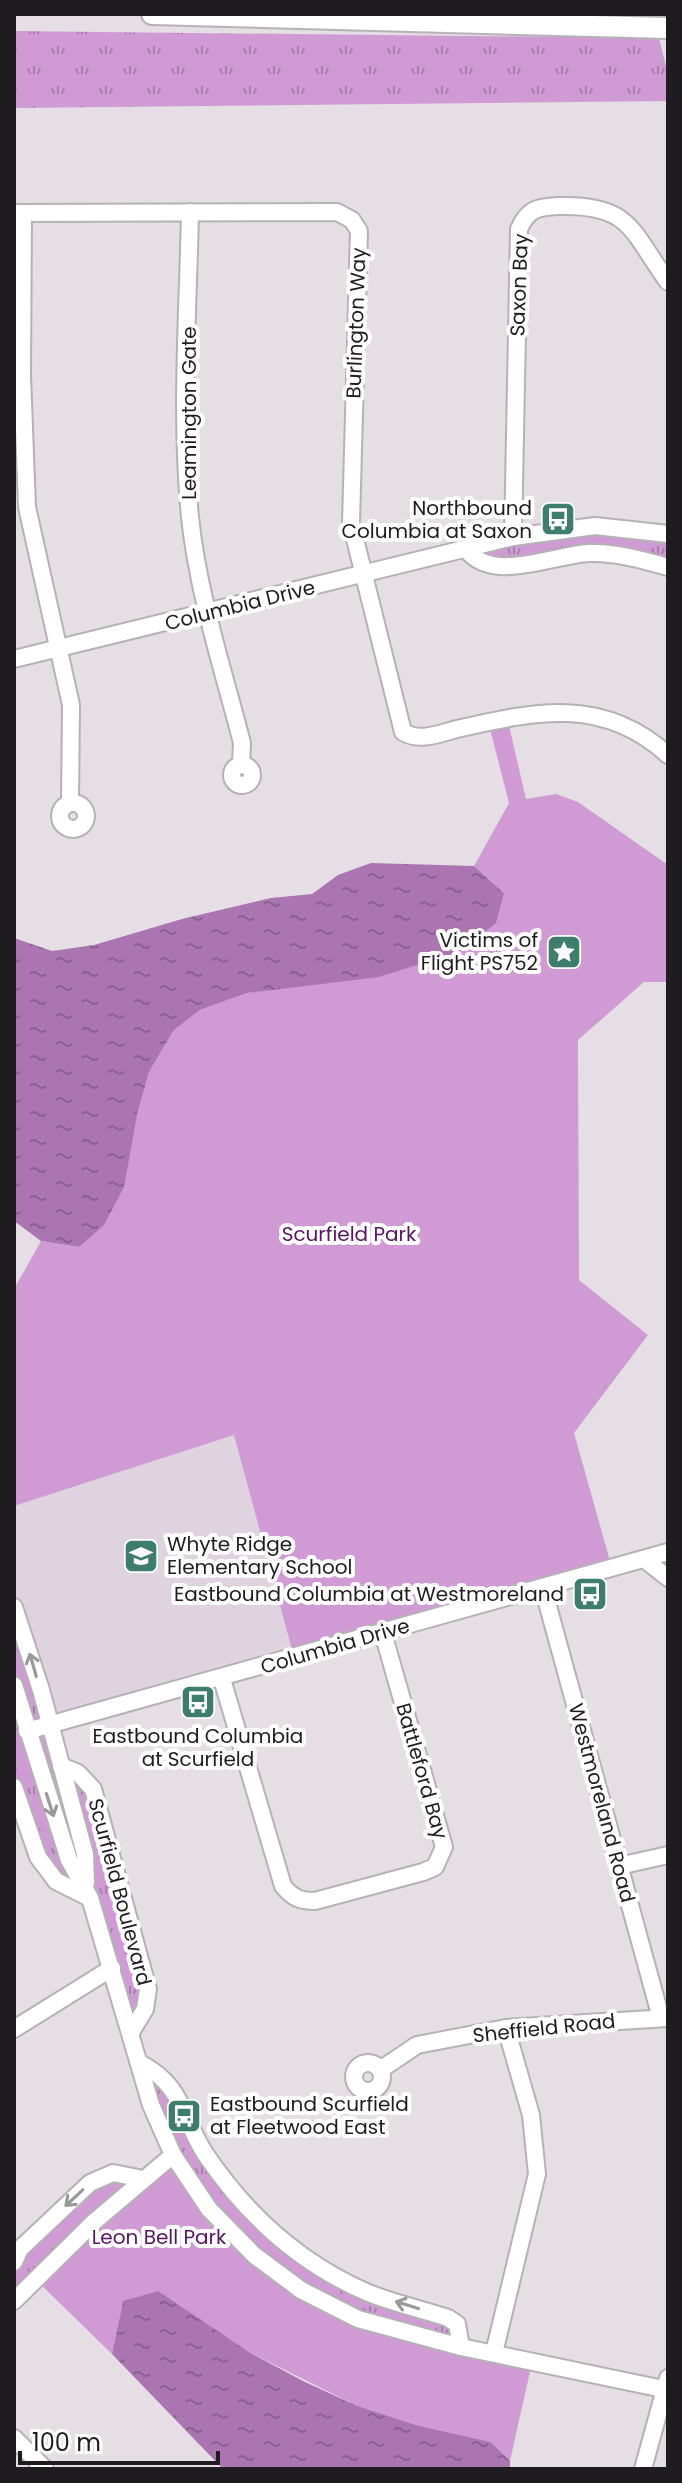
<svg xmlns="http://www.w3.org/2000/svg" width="682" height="2483" font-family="Poppins,sans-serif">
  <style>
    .built { fill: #ded3df }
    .grass { fill: url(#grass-tufts) }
    .green { fill: #d09bd5 }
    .water { fill: url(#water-ripples) }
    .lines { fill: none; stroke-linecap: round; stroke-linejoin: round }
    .minor-casing { stroke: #b6b1b6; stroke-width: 20 }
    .major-casing { stroke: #b6b1b6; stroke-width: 24 }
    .minor { stroke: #fff; stroke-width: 16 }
    .major { stroke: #fff; stroke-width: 20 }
    .oneway { stroke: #9a999a }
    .labels { text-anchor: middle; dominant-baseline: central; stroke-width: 8; stroke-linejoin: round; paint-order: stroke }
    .street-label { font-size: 20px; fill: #1e1c1e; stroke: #fff }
    .poi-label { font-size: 20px; fill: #1e1c1e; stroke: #fff; text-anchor: end }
    .park-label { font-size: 20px; fill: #581460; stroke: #fff }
  </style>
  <defs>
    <pattern id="grass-tufts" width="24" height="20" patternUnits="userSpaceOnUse" patternTransform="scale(2)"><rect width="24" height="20" fill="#d09bd5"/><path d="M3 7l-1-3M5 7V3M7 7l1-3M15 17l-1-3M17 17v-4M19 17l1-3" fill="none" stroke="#a87eac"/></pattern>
    <pattern id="water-ripples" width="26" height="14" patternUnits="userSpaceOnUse" patternTransform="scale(2)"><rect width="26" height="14" fill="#ab75b1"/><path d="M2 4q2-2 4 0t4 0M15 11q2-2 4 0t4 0" fill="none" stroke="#8b5f8f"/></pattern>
  </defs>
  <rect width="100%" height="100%" fill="#e5dfe5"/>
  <path class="built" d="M234,1435l60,222 -244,67 -36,-117v-101z"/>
  <g class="grass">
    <path d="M14,31l645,7 9,36v27l-654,7z"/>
    <path d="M595,526l73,8v33l-78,-14 -92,14 -32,-18z"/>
    <path d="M14,1607l43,142 36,40 55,200 -17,43 -40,-134 -35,-17 -42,-94z"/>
    <path d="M140,2063l22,12 44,79 107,109 135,55 13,29 -160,-57 -117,-114z"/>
    <path d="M143,2179l-129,122v-39l76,-79z"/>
  </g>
  <g class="green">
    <path d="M507,717l19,82 30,-5 22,8 90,63v117h-24l-66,58 1,240 69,55 -74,98 38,135 -318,89 -60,-222 -220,71v-217l27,-48 38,6 58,-132 12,-43 25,-42 26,-20 47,-17 60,-8 197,-92 -30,-27 35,-63 -21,-82z"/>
    <path d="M173,2155l81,100 104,64 175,39 -23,103 -19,-19 -75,-17 -61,-20 -106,-53 -45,-28 -81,-23 -11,53 -75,-73z"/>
  </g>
  <g class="water">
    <path d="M371,863l103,3 30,27 -8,30 -35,28 -82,26 -132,16 -47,17 -26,20 -25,42 -12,43 -13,72 -20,38 -25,22 -38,-6 -27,-20v-283l38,13 42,-6 88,-26 89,-21 41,-4 26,-19z"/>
    <path d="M158,2291l91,61 54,29 52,24 61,20 75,17 19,19v8h-287l-111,-115 11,-53z"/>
  </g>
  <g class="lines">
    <g class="minor-casing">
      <g id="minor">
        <path d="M190,212c-2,101 -10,204 0,305 8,77 33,152 52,226l-1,22"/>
        <path d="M14,213l323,-1 15,8 7,11 -8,292 52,209c17,10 35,2 54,-3 79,-18 146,-33 211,26"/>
        <path d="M23,213l-1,162 5,132 44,198 -1,98"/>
        <path d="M513,537l6,-308c9,-20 18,-22 39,-23 72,-2 72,23 110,76"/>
        <path d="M466,549c26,35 86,6 123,4 26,-1 54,7 79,14"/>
        <path d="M14,659l499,-122 82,-11 73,8"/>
        <circle cx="242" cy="775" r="10"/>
        <circle cx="73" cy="816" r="13"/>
        <path d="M644,1559l24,19"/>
        <path d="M543,1588l118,430"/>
        <path d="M14,1607l27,83 44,164 1,29"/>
        <path d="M222,1679l61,207c10,12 17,15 32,15l108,-29 12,-5 9,-20 -61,-214"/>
        <path d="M14,1685l55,175 21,38 61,207 22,50 36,54 45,46 47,35 57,29 103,28 207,43"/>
        <path d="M27,1731l641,-179"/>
        <path d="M61,1766l17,7 15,16 55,200 -3,20 -14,23"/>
        <path d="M14,1787l24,70 18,24 34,17"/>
        <path d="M619,1866l49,-11"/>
        <path d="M14,2029l98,-61"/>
        <circle cx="368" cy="2077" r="14"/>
        <path d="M140,2063c44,23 41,54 66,92 40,59 94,108 160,137 26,11 55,17 82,26l9,6 4,23"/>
        <path d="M380,2070l37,-25 89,-17 162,-10"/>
        <path d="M14,2262l6,-13 70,-66 23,-10 30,6"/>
        <path d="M14,2301l81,-80 78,-66"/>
        <path d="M494,2353l43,-179 -6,-59 -25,-87"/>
        <path d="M14,2438l31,31"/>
        <path d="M643,2469l25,-91"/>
      </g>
    </g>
    <g class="major-casing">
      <path id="major" d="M152,14l516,14"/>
    </g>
    <use href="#minor" class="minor"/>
    <use href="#major" class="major"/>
  </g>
  <defs><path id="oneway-shaft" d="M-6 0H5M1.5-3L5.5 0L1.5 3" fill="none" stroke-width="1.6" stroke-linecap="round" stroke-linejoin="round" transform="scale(2)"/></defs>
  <g class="oneway">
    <use href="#oneway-shaft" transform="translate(33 1665) rotate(-106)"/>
    <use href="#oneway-shaft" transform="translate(50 1805) rotate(72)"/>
    <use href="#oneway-shaft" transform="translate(74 2198) rotate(137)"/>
    <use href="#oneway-shaft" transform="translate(407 2305) rotate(-163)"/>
  </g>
  <defs>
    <g id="bus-square" transform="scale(1.8)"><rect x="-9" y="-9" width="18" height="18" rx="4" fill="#3d7d6c" stroke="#fff"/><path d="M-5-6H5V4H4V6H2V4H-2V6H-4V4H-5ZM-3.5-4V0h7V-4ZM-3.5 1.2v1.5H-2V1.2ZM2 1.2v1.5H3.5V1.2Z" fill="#fff"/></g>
    <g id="sight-square" transform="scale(1.8)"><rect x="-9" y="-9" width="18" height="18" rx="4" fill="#3d7d6c" stroke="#fff"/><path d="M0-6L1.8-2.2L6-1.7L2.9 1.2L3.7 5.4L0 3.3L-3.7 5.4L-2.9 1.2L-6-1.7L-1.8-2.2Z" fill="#fff"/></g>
    <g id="school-square" transform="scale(1.8)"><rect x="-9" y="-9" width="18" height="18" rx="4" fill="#3d7d6c" stroke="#fff"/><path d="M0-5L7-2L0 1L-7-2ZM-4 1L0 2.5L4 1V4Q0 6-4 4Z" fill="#fff"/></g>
  </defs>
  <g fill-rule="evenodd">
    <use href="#bus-square" x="558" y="519"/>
    <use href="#sight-square" x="564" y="952"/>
    <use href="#school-square" x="141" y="1556"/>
    <use href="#bus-square" x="590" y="1594"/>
    <use href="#bus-square" x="198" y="1702"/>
    <use href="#bus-square" x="184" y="2116"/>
  </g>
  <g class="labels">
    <g class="street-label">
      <text transform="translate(519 285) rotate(-88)">Saxon Bay</text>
      <text transform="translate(356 323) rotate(-88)">Burlington Way</text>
      <text transform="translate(189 413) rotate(-90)">Leamington Gate</text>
      <text transform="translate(240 605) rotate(-14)">Columbia Drive</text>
      <text transform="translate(335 1646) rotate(-16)">Columbia Drive</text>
      <text transform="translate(422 1771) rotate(74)">Battleford Bay</text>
      <text transform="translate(602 1803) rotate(75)">Westmoreland Road</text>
      <text transform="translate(120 1892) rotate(75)">Scurfield Boulevard</text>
      <text transform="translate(544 2028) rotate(-6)">Sheffield Road</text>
    </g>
    <g class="poi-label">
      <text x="532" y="508">Northbound<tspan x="532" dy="23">Columbia at Saxon</tspan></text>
      <text x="538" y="940">Victims of<tspan x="538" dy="23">Flight PS752</tspan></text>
      <text x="167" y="1544" text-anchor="start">Whyte Ridge<tspan x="167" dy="23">Elementary School</tspan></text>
      <text x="564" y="1594">Eastbound Columbia at Westmoreland</text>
      <text x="198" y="1736" text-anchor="middle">Eastbound Columbia<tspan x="198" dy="23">at Scurfield</tspan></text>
      <text x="210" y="2104" text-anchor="start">Eastbound Scurfield<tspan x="210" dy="23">at Fleetwood East</tspan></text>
    </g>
    <g class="park-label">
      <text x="349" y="1234">Scurfield Park</text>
      <text x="159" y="2237">Leon Bell Park</text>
    </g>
  </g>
  <rect width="682" height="2483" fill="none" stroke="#1e1c1e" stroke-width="32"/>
  <path d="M20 2451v12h198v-12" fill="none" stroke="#1e1c1e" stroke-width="4"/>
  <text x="32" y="2451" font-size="24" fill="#1e1c1e" stroke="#ffffff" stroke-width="6" paint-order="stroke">100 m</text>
</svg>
